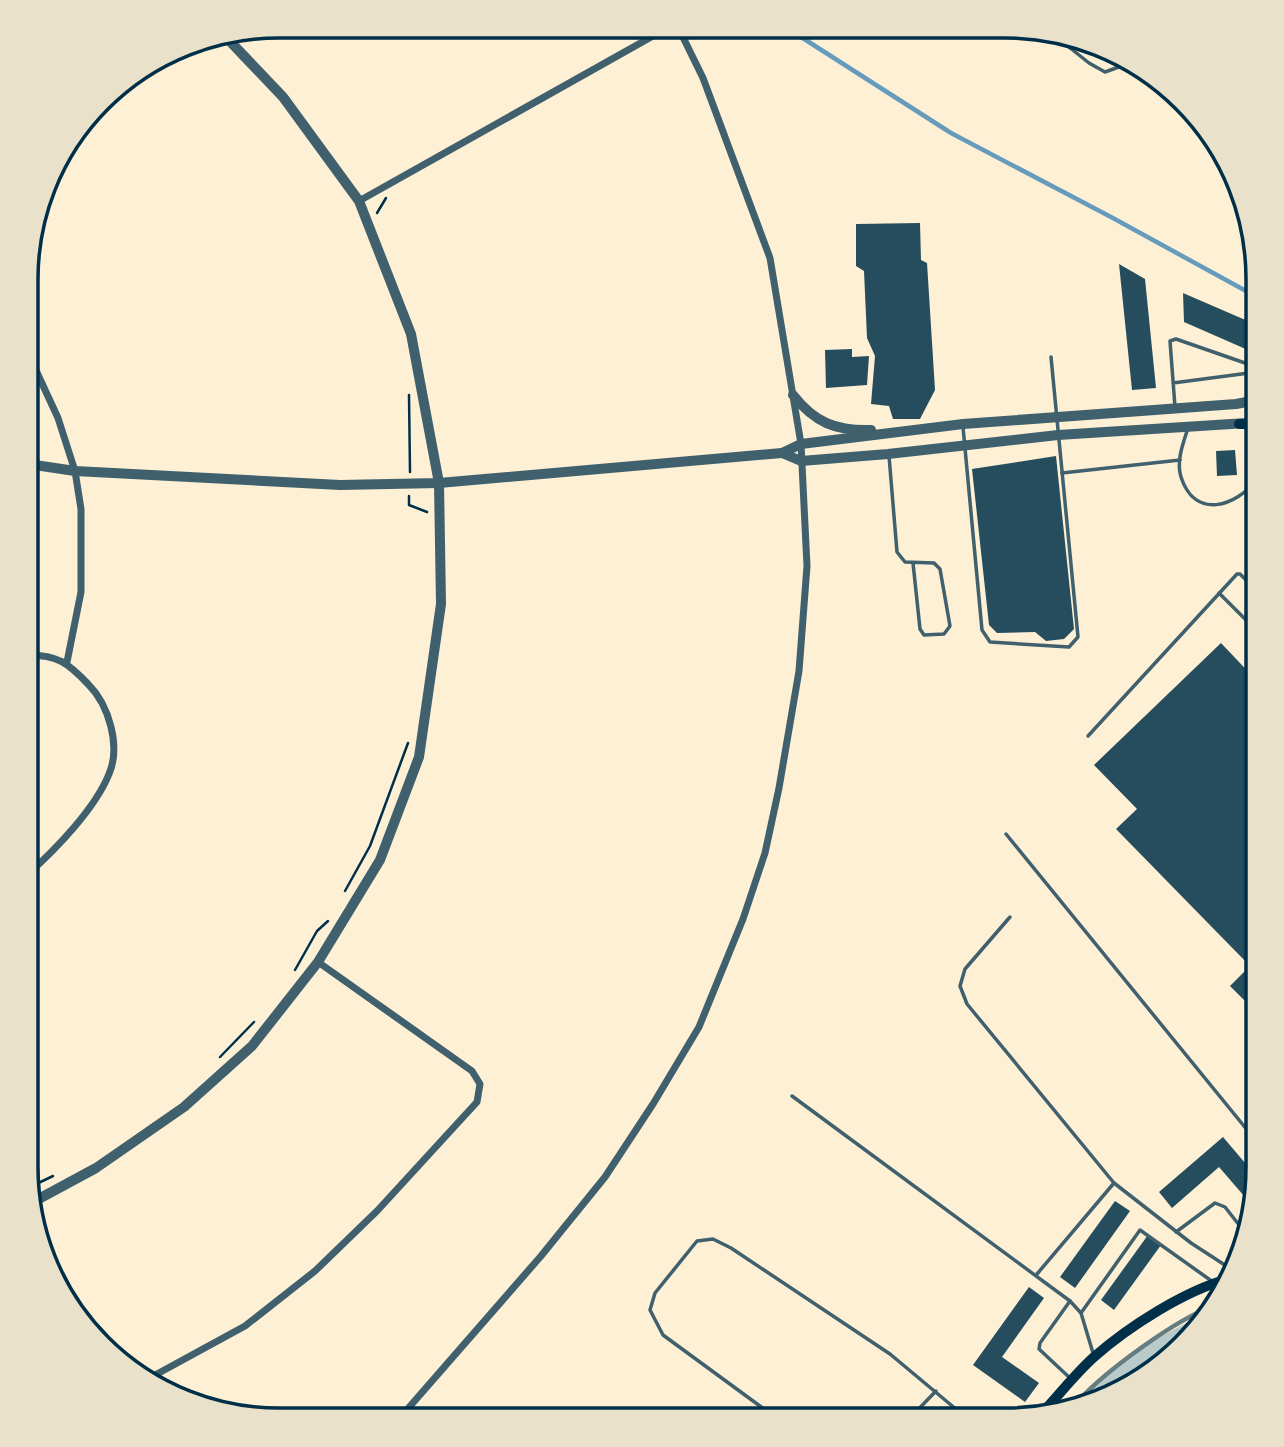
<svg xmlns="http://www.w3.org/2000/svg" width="1284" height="1447" font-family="Signika,sans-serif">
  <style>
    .green { fill: #b9caca }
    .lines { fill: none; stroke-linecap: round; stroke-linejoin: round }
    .stream { stroke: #669bbc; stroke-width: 4.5 }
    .building { fill: #264d5e }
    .path { stroke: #003049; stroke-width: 2.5 }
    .service { stroke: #3f606c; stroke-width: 3.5 }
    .minor { stroke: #3f606c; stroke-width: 7 }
    .tertiary { stroke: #3f606c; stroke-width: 10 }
    .secondary { stroke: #003049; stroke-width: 10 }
    .rail { stroke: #657d81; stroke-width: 4.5 }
    .rim { fill: none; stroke: #003049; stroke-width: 3.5 }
  </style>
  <rect width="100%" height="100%" fill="#fdf0d5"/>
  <path class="green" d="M1204,1315l-59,63 -65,22c35,-34 78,-66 124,-85z"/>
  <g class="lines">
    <path class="stream" d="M787,28l164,105 160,84 146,80"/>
  </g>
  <g class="building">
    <path d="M920,223l1,37 6,3 8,127 -15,29h-27l-4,-13 -18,-2 4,-48 -8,-18 -3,-67 -8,-5v-42z"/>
    <path d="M1119,264l26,15 11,109 -24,2z"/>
    <path d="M1183,293l74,32v29l-73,-32z"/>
    <path d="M852,349v8l17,-1 -2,29 -41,3 -1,-38z"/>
    <path d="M1235,450l2,25 -20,1 -1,-25z"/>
    <path d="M1056,456l18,173 -10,10 -18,2 -11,-9 -38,1 -8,-8 -17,-156z"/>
    <path d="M1221,643l36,38v332l-27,-27 20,-20 -134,-137 21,-20 -43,-44z"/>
    <path d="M1223,1137l34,40 -6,27 -32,-37 -47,41 -13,-16z"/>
    <path d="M1115,1201l15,10 -55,77 -15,-11z"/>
    <path d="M1148,1235l13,10 -47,65 -13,-10z"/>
    <path d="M1029,1287l15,11 -42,59 37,26 -14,19 -52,-37z"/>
  </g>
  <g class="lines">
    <g class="path">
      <path d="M377,213l9,-15"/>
      <path d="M409,395l1,77"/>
      <path d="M409,496v9l18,7"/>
      <path d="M345,891l25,-45 38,-103"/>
      <path d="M295,970l22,-39 11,-10"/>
      <path d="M220,1057l34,-35"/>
      <path d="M28,1188l25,-12"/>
    </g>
    <g class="service">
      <path d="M1054,35l35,28 16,9 25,-9"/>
      <path d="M1070,48l5,-5"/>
      <path d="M1250,368h7"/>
      <path d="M1173,383l76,-10 1,-5 -5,-5 -69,-24 -6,2 5,66"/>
      <path d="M963,427l19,203 8,12 79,5 9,-10 -27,-280"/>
      <path d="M1188,428c-5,16 -12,33 -7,49 14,43 55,30 76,2"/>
      <path d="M889,456l8,96 8,10 29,1 6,6 10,57 -6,8 -20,1 -4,-6 -7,-66"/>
      <path d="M1062,473l118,-13"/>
      <path d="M1219,593l38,38"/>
      <path d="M1088,736l149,-162h3l17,17"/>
      <path d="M1006,834l251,308"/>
      <path d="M1010,917l-45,52 -5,17 7,18 147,179 77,60 40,26"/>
      <path d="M792,1096l278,205 11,12 12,40"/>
      <path d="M1176,1232l39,-29 10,4 18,23"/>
      <path d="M1037,1274l77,-91"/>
      <path d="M1070,1301l-30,42 -1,6 32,30"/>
      <path d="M1081,1313l59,-83 73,52"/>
      <path d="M779,1420l-116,-85 -13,-25 5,-17 42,-52 16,-2 18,9 159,106 79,66"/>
      <path d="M908,1420l28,-29"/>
    </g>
    <g class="minor">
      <path d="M359,201l310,-174"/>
      <path d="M28,353l30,65 17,53 6,38v83l-14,70"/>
      <path d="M27,875c28,-25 68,-66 82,-101 12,-28 0,-69 -21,-90 -20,-21 -30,-29 -60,-29"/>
      <path d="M146,1380l99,-54 70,-55 62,-60 100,-109 3,-18 -8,-13 -154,-109"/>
      <path d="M398,1420l143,-164 64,-79 48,-73 46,-77 44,-108 22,-66 14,-65 20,-117 8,-105 -6,-122 -31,-186 -67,-180 -25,-51"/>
    </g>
    <g class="tertiary">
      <path d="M793,395c22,28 43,36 78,35"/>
      <path d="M782,453l19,8 87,-7 170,-19 189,-12"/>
      <path d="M28,464l47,7 265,14 99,-2 343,-30 19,-9 162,-20 273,-20 21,-4"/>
      <path d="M33,1202l63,-34 88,-61 68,-61 66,-84 62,-102 39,-103 22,-153 -2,-121 -28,-149 -52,-133 -76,-104 -59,-62"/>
    </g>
    <g class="secondary">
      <path d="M1239,424h18"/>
      <path d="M1042,1413c17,-18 33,-39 52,-56 34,-30 90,-66 134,-78"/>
    </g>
    <path class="rail" d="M1079,1400c28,-30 96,-80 134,-94"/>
  </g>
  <path d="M0 0H1284V1447H0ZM279 38H1005A241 241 0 0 1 1246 279V1167A241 241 0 0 1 1005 1408H279A241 241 0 0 1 38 1167V279A241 241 0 0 1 279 38Z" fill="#e9e1ca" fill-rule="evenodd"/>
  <path class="rim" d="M279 38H1005A241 241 0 0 1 1246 279V1167A241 241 0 0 1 1005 1408H279A241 241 0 0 1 38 1167V279A241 241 0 0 1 279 38Z"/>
</svg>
